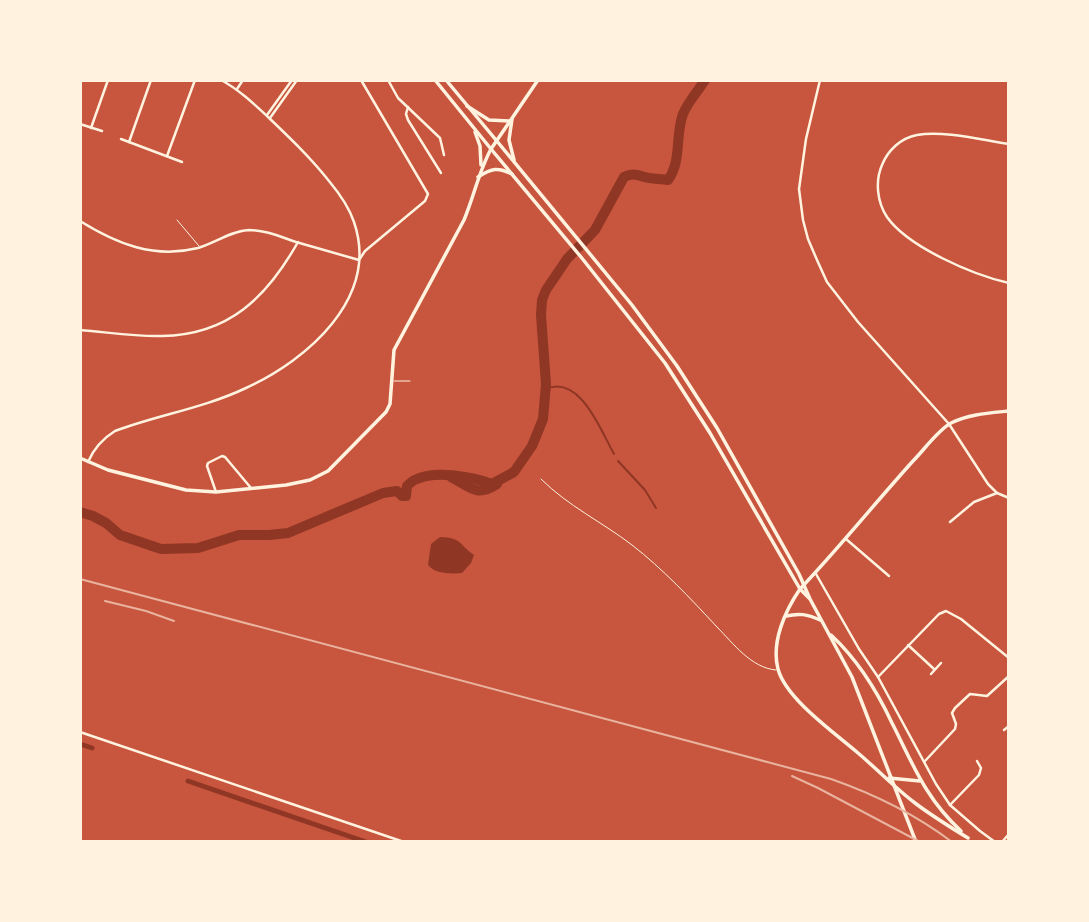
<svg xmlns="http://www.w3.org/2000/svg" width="1089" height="922" font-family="'Open Sans',sans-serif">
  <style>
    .water { fill: #8f3625 }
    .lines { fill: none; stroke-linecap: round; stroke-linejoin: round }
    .stream { stroke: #8f3625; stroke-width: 2 }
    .canal { stroke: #8f3625; stroke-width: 5 }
    .river { stroke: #8f3625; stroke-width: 10 }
    .service { stroke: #fff3e0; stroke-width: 1 }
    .minor { stroke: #fff3e0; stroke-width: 2.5 }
    .tertiary { stroke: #fff3e0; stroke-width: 3.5 }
    .secondary { stroke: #fff3e0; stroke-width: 3.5 }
    .rail { stroke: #e9b49f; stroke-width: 2 }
  </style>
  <rect width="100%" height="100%" fill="#c8553d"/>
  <path class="water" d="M440,537c23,1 18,7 34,18l-3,8 -9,10c-11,1 -27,1 -34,-8l3,-21z"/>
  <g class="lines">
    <g class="stream">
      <path d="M546,389c34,-15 55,42 68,65"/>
      <path d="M618,461l27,29 11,18"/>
    </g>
    <g class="canal">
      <path d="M80,744l12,4"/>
      <path d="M188,781l178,61"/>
    </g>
    <g class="river">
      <path d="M451,477c18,9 25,21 46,7"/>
      <path d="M80,512l13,4 13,7 14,12 41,14 37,-1 41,-13h30l19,-2 95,-40 14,-2 5,5h4l1,-10c3,-3 6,-6 10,-7 19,-9 56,-2 75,5l22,-12 18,-26 11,-27 3,-35 -5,-69 1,-15 4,-10 21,-31 28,-29 29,-53c10,-5 15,-1 25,1 6,1 13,1 19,2 14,-19 7,-45 15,-66 5,-12 15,-23 22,-34"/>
    </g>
    <g class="service">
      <path d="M177,220l22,26"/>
      <path d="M394,381h16"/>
      <path d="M541,479c27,27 61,43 91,66 31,24 58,53 85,82 16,16 34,41 59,43"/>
    </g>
    <g class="minor">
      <path d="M388,80l10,18 42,40 4,17"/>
      <path d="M820,80l-14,59 -7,50 4,31 5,19 9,21 10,22 31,40 91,102 39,60 9,9 12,5"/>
      <path d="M237,89l6,-9"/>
      <path d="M408,107l-2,7 2,6 33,53"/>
      <path d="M267,115l25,-35"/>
      <path d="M270,118l27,-38"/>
      <path d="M80,124l22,7"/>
      <path d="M91,128l17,-48"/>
      <path d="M121,139l61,23"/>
      <path d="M129,142l22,-62"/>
      <path d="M1009,144c-27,-4 -66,-14 -92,-9 -16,3 -29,15 -35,30 -7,16 -5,37 5,52 21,30 86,58 122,66"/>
      <path d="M167,156l28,-76"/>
      <path d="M80,221c37,23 74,38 118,27 17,-5 33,-17 51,-18 17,0 32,7 47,12 21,6 42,12 63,18l6,-9 60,-50 3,-7 -67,-114"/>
      <path d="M80,330c27,2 55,7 82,6 67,-1 105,-39 136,-94"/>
      <path d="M88,462c6,-14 14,-23 27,-31 43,-16 89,-23 131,-43 61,-28 134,-90 108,-166 -5,-15 -15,-29 -25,-41 -19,-24 -40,-44 -62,-65 -14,-13 -29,-27 -46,-36"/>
      <path d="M216,492l-9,-26 1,-3 14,-7 3,1 26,31"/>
      <path d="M950,522l24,-20 23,-9"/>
      <path d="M846,539l43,37"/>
      <path d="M816,574l43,75 19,28 58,107 14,21 30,26 15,11"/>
      <path d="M908,645l26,24"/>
      <path d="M931,674l10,-11"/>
      <path d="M878,677l61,-63 7,-3 15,8 48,39"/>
      <path d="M1004,730l5,-4"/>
      <path d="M80,732l324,110"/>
      <path d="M925,761l30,-32 1,-5 -4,-11 3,-5 15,-14 17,2 22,-20"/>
      <path d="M950,805l29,-30 2,-7 -4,-7"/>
      <path d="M1002,842l7,-8"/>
    </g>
    <g class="tertiary">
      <path d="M446,80l50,60"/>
      <path d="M475,132l5,14 1,19"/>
      <path d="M80,458l28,12 78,20 30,2 70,-7 24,-5 18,-9 58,-59 4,-8 4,-54 70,-130c10,-24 15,-49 27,-71l-56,-69"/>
      <path d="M831,635c26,24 46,56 61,88 21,41 33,75 69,108"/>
      <path d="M889,778l31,3"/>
      <path d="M968,838c-18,-11 -36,-22 -53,-35 -20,-15 -38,-34 -57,-50 -23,-20 -72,-54 -80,-84 -7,-27 7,-58 22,-80 39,-41 75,-86 113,-128 11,-11 25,-31 38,-38 18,-9 38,-10 58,-12"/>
    </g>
    <g class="secondary">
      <path d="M538,80l-47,69 90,108 84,106 45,70 90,156 9,9"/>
      <path d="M467,106l22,14 20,1"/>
      <path d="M512,119l-3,21 5,20"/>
      <path d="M496,140l136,165 45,61 40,62 82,146 11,25 42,78 64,165"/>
      <path d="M478,177c14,-9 20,-10 34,-3"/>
      <path d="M786,616c13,-3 21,-2 34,4"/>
    </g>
    <g class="rail">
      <path d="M80,579l751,200c43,15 84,35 121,63"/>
      <path d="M105,601l41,10 28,10"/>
      <path d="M792,776l26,12 102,54"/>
    </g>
  </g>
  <rect width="1089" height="922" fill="none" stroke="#fff3e0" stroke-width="164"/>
</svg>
